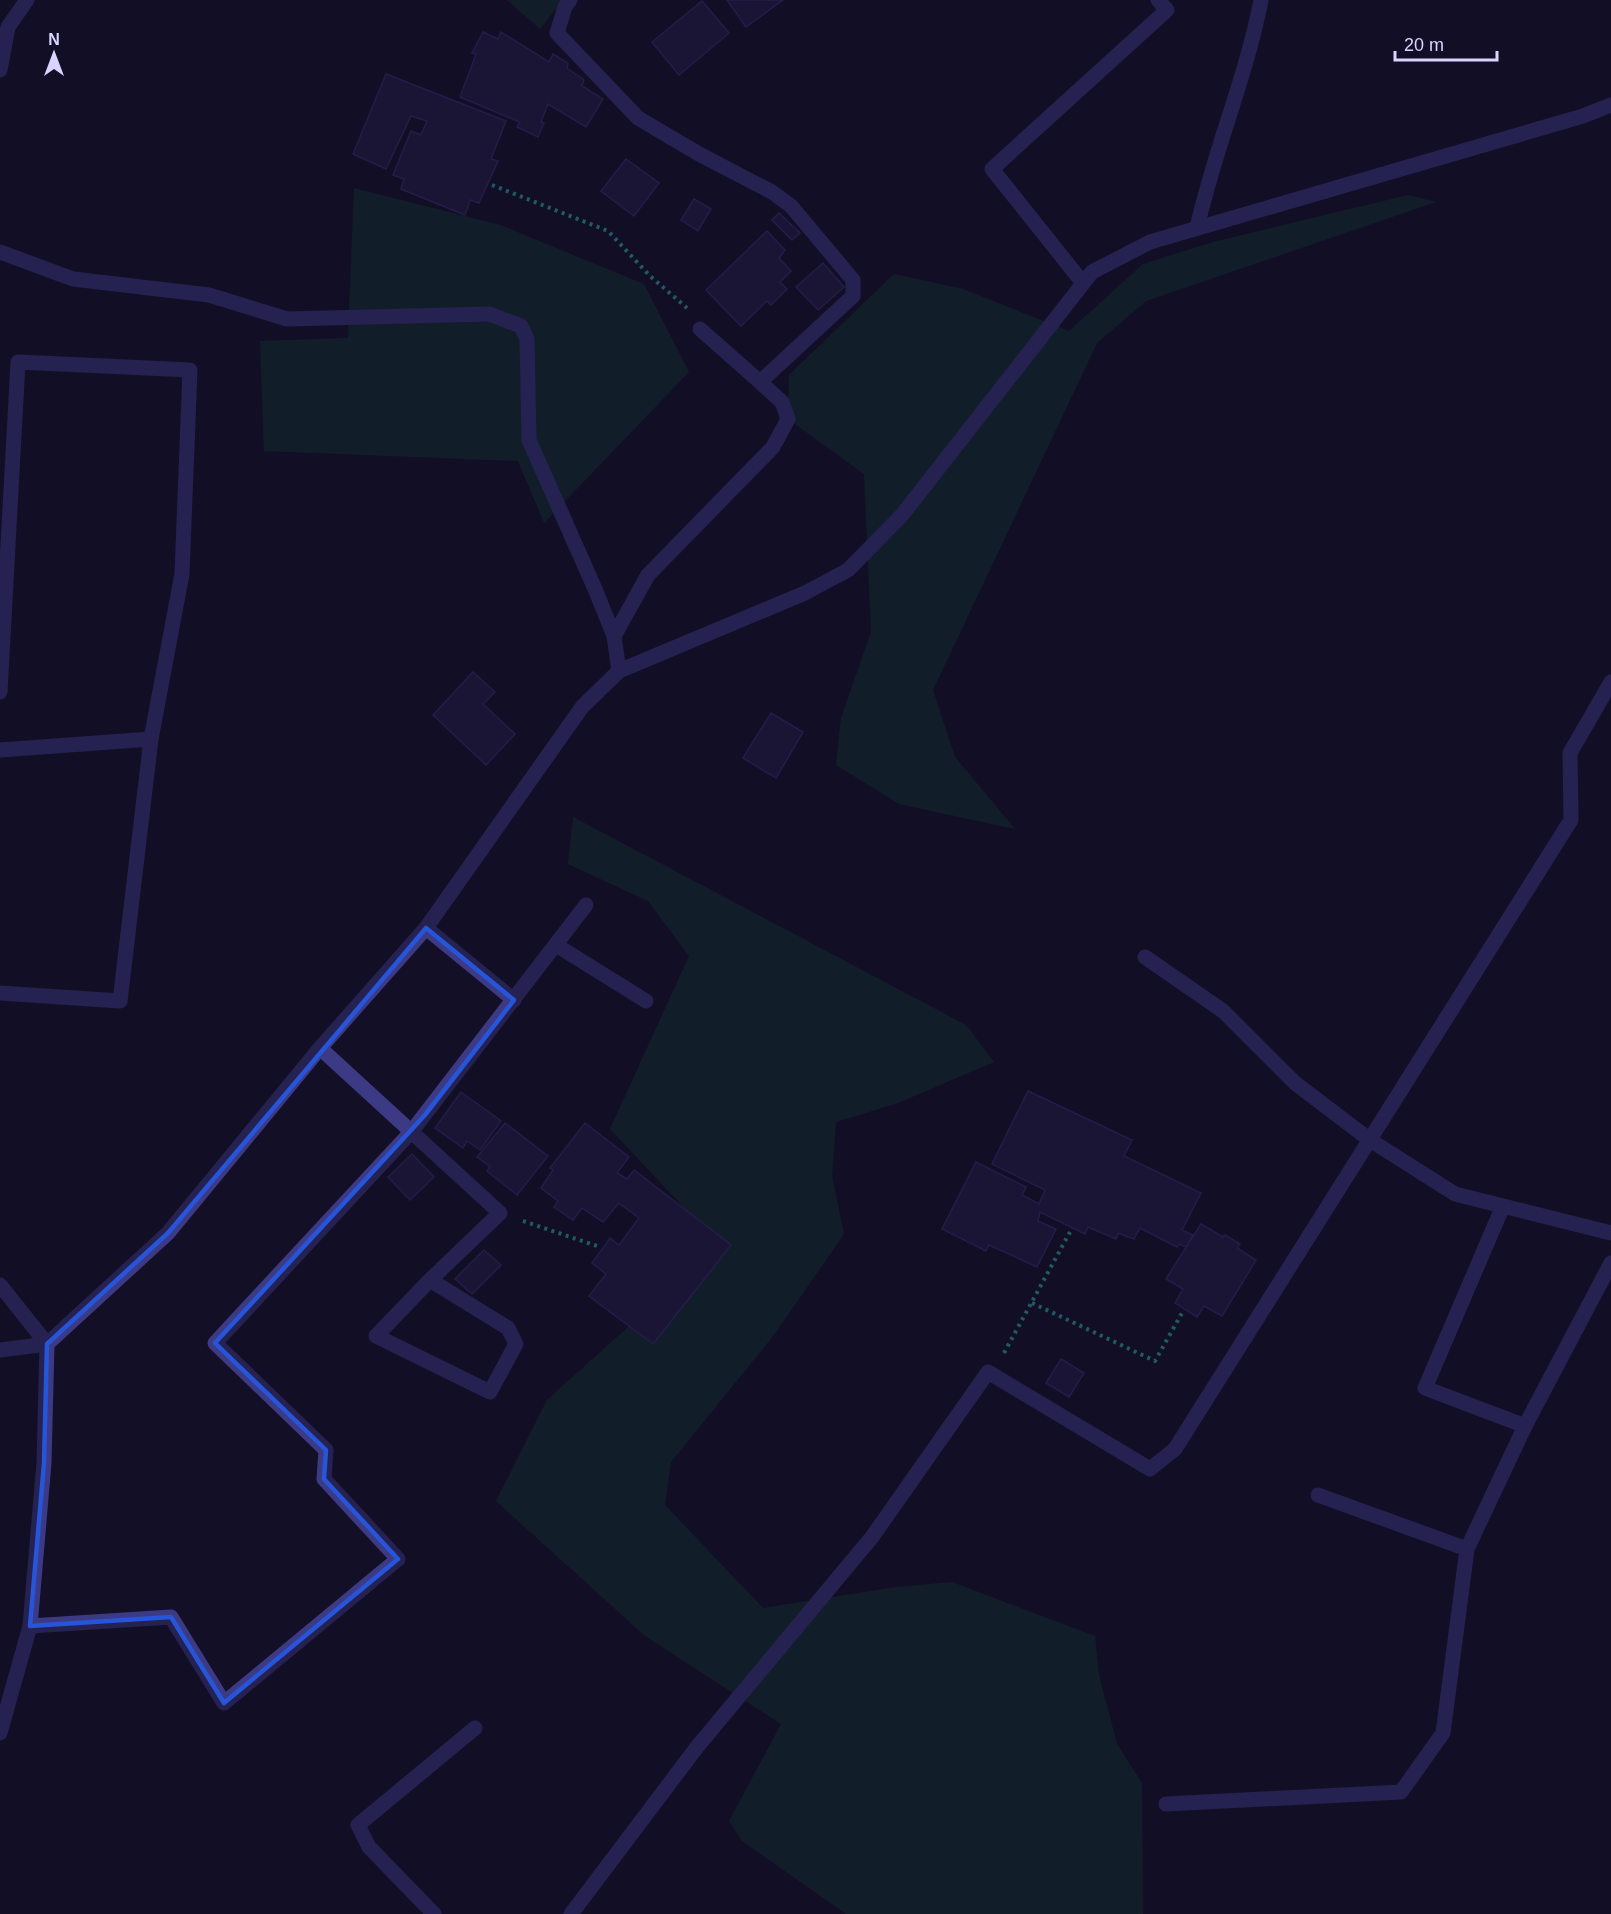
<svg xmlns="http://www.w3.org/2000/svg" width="1611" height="1914" font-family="Arial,sans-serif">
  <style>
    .green { fill: #12302f }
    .building { fill: #241b47; stroke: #3b2d73; stroke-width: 1.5 }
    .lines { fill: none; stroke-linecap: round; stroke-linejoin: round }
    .path { stroke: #2fb8b0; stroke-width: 4; stroke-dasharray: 3 4.5; stroke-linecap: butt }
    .minor { stroke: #3d3a85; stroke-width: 15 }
    .marked { fill: none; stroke: #2655da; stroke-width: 4.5; stroke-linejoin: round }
  </style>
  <rect width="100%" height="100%" fill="#130f26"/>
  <g class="green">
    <path d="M507,0h56l-23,29z"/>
    <path d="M354,188l146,37 144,59 45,88 -145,151 -26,-62 -254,-10 -4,-110 88,-3z"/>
    <path d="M1408,195l28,7 -290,99 -49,42 -164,347 22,67 60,72 -116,-25 -63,-39 5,-47 30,-86 -7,-158 -76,-55 1,-44 105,-101 69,15 106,42 74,-67 70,-22z"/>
    <path d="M573,817l393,208 28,37 -96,41 -62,19 -4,54 12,58 -70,101 -103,127 -6,43 98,103 133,-21 56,-5 143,54 4,39 18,69 25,39 1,131h-297l-104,-73 -13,-20 52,-97 -136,-88 -149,-135 51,-101 172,-155 -109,-116 79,-173 -41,-55 -80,-37z"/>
  </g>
  <g class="building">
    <path d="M727,0h56l-37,27z"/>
    <path d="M702,1l27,32 -50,42 -27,-33z"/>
    <path d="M483,32l15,7 3,-7 48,30 4,-8 15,9 -1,5 17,12 -2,6 21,13 -17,28 -38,-23 -7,18 3,1 -6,14 -21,-10 3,-5 -60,-25 16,-43 -4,-1z"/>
    <path d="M386,74l120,47 -15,38 7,2 -19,42 -9,-3 -5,15 -64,-26 3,-10 -11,-4 18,-44 10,4 6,-14 -16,-5 -25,53 -33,-15z"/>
    <path d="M626,159l33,24 -25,33 -33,-25z"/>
    <path d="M694,199l17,10 -13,22 -17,-11z"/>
    <path d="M779,213l21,20 -8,7 -20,-20z"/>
    <path d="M767,231l18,19 -6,8 12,13 -11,11 7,7 -16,16 -4,-4 -26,25 -35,-36z"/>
    <path d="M823,263l21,24 -26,23 -22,-23z"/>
    <path d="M473,672l22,20 -12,12 32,30 -29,31 -53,-50z"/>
    <path d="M771,713l32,19 -27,46 -33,-20z"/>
    <path d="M1028,1091l104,49 -8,16 77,37 -19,37 11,5 -7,12 -7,-3 -2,3 -37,-19 -6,11 -16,-6 -2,6 -28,-12 -3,7 -45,-22 -2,9 18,8 -19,38 -48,-22 -3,6 -44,-22 34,-67 50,25 -4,8 17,9 6,-14 -53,-26z"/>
    <path d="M461,1092l40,29 -21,29 -13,-9 -4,7 -28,-20z"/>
    <path d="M505,1123l43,33 -31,39 -30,-24 3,-4 -13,-10z"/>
    <path d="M585,1123l44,34 -12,16 10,6 7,-9 97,75 -78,99 -64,-48 17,-22 -14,-11 18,-25 9,7 20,-27 -20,-15 -16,19 -21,-14 -9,12 -19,-13 4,-6 -17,-13 12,-18 -3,-2z"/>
    <path d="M412,1154l22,23 -24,23 -22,-23z"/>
    <path d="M1201,1224l22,13 2,-2 15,9 -3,4 19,12 -34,56 -18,-10 -7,11 -22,-14 8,-14 -17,-10z"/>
    <path d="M484,1250l17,15 -29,29 -17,-15z"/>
    <path d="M1061,1359l23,14 -15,24 -23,-14z"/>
  </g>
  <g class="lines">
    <g class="path">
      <path d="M492,185l116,46 42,45 37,32"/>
      <path d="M523,1221l74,25"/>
      <path d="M1032,1303l123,58 27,-48"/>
      <path d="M1004,1353l66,-121"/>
    </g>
    <g class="minor">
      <path d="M570,0l-5,7 -8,26 81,85 61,36 73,38 19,14 62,74v16l-93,86 22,20 6,17 -15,28 -125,128 -34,61 5,35"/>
      <path d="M0,70l8,-43 19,-27"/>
      <path d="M1197,228c17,-77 49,-150 64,-228"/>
      <path d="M0,252l73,27 136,16 78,24 202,-5 32,12 6,13 2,101 66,149 19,47"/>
      <path d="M1083,283l-91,-114 175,-159 -9,-10"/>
      <path d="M700,329l60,53"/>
      <path d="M0,692l18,-330 172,8 -8,204 -31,165 -151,11"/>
      <path d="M426,928l88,72"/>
      <path d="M556,945l90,56"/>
      <path d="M1145,957l78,54 72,72 75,57 85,54 156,39"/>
      <path d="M0,993l120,8 31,-262"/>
      <path d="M320,1048l180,165 -70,67 -54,56 114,56 26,-48 -8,-16 -78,-48"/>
      <path d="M0,1285l47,59 -3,119 -14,163 -30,107"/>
      <path d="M0,1350l47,-6 121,-111 152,-185 106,-120 156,-221 37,-36 186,-78 43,-23 54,-55 190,-243 58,-30 433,-126 28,-11"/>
      <path d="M1525,1426l86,-163"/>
      <path d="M1318,1495l149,54"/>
      <path d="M30,1626l141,-9 53,86 174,-144 -74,-80 2,-29 -111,-107 197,-212 174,-226"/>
      <path d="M1166,1804l235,-12 42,-59 24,-184 58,-123 -100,-38 78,-182"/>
      <path d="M434,1914l-65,-67 -11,-22 117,-97"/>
      <path d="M571,1914l126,-167 175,-210 116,-165 162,97 25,-20 396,-629 -1,-67 41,-71"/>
    </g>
  </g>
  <path d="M0 0H1611V1914H0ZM426,928l88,72 -89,115 -210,228 111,107 -2,29 74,80 -174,144 -53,-86 -141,9 14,-163 3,-119 121,-111z" fill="#130f26" fill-opacity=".55" fill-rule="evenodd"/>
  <path class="marked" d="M426,928l88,72 -89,115 -210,228 111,107 -2,29 74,80 -174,144 -53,-86 -141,9 14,-163 3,-119 121,-111z"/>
  <g transform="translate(54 54)" stroke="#130f26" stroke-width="4.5" paint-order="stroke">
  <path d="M0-4.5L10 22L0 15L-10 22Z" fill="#d9d4ff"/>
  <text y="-9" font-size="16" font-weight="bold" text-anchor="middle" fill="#d9d4ff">N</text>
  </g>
  <path d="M1395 51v9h102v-9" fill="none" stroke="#d9d4ff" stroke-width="3"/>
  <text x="1404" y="51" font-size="18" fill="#d9d4ff" stroke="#130f26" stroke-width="4.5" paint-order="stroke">20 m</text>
</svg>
